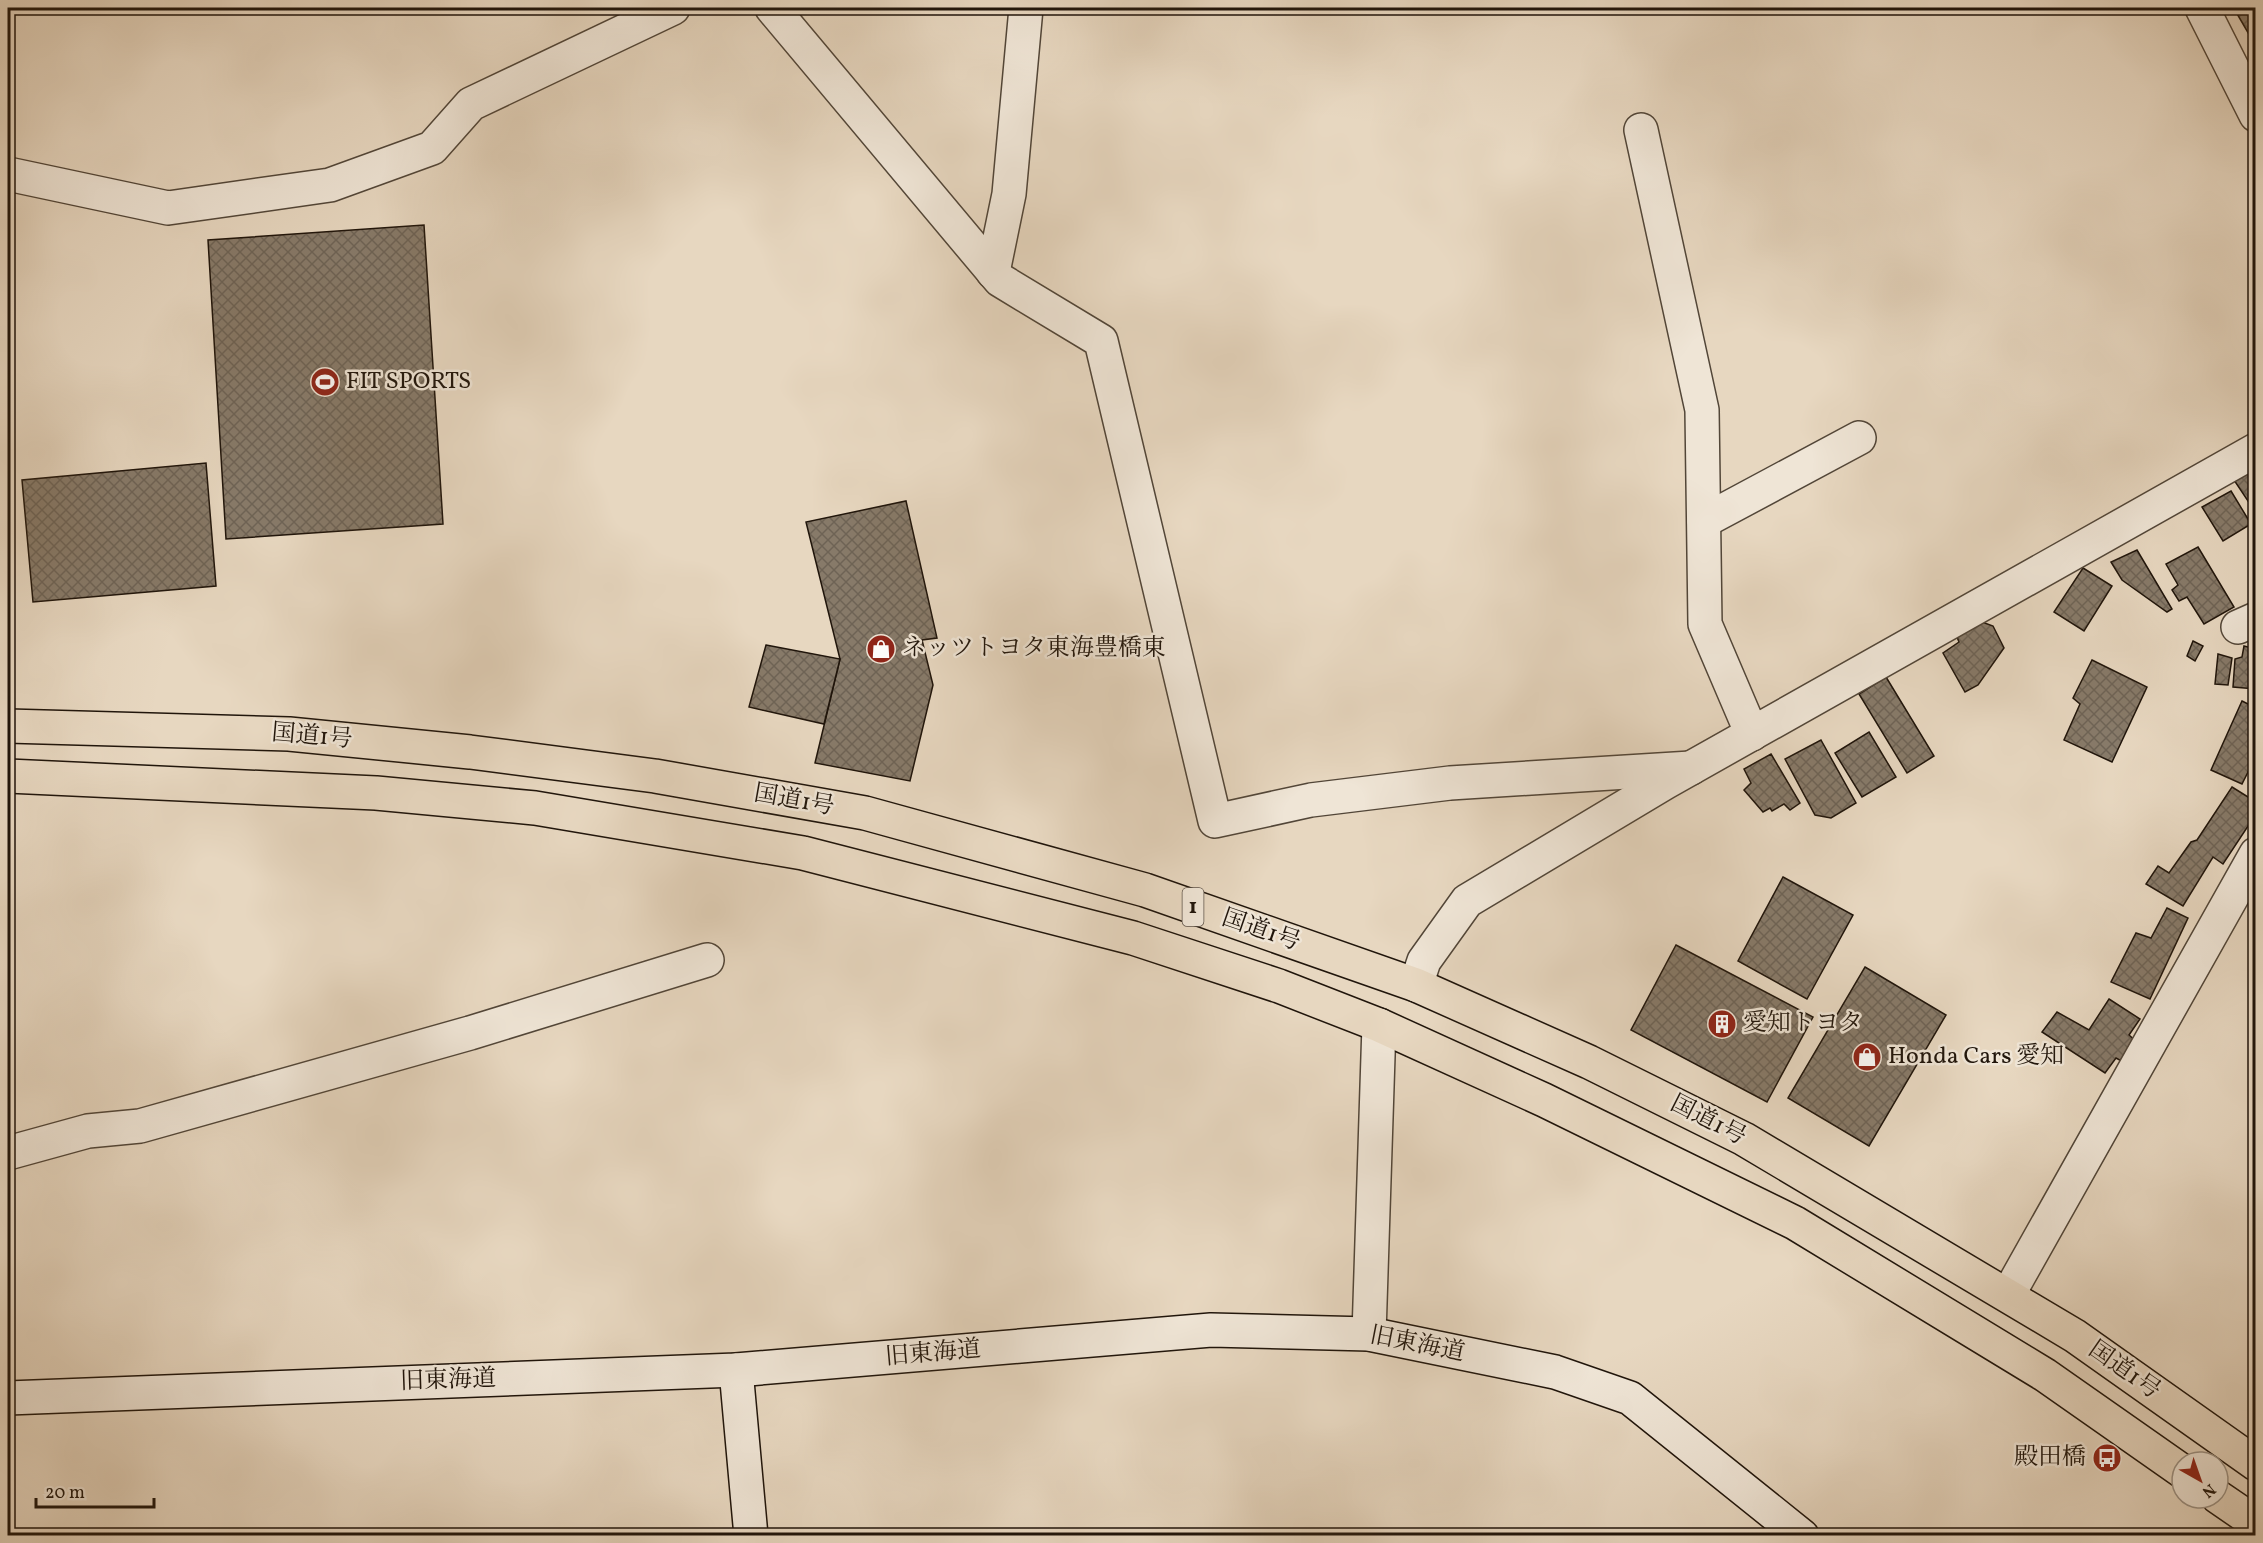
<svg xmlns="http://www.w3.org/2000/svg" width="2263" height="1543" font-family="Vollkorn,'Noto Serif JP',serif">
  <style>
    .building { fill: url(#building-cross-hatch); stroke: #20150b; stroke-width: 1.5 }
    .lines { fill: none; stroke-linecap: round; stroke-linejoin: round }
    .street-casing { stroke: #524638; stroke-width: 36 }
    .secondary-casing { stroke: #20150b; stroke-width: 36 }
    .highway-casing { stroke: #20150b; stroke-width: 36 }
    .street { stroke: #efe5d6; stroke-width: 33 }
    .secondary { stroke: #efe5d6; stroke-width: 33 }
    .highway { stroke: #e7d7c0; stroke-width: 33 }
    .labels { text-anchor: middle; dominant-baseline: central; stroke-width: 5; stroke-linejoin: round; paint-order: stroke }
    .shield { fill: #efe5d6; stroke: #5e5348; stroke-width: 1.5 }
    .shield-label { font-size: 22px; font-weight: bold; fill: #20150b }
    .poi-label { font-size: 24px; fill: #20150b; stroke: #efe5d6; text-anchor: start }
    .street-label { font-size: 24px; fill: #20150b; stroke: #efe5d6 }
  </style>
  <defs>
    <pattern id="building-cross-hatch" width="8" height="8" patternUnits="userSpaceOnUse" patternTransform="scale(1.5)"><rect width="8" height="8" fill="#877a69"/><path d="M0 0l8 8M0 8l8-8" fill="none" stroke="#6e6355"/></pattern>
  </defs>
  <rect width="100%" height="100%" fill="#e7d7c0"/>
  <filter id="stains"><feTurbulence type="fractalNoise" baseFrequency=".00333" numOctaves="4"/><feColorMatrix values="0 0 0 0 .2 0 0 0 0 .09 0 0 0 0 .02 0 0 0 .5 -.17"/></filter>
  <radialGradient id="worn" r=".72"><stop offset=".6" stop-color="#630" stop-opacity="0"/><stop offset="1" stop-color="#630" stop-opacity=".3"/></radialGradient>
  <g class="building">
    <path d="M2244,8h12l-2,35 -18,-31z"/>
    <path d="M424,225l19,299 -217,15 -18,-299z"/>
    <path d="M206,463l10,123 -183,16 -11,-122z"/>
    <path d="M2256,464v49l-24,-36z"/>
    <path d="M2231,491l20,33 -28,17 -21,-34z"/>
    <path d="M906,501l31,137 -15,2 11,45 -23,96 -95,-18 25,-104 -34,-137z"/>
    <path d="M2198,547l36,60 -30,17 -17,-27 -8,4 -7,-11 6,-5 -12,-21z"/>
    <path d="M2137,550l35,59 -5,3 -45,-32 -11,-18z"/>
    <path d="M2083,568l29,18 -28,45 -30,-19z"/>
    <path d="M1982,622l11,4 11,22 -26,37 -13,7 -22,-39 16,-11 -2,-5z"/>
    <path d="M2193,641l10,5 -8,15 -8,-5z"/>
    <path d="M766,645l74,14 -16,65 -75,-17z"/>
    <path d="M2244,646l12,3v40l-23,-2 2,-28 7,-2z"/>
    <path d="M2218,654l14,4 -4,27 -13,-1z"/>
    <path d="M2092,660l55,27 -35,75 -48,-22 16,-36 -7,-6z"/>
    <path d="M1886,677l48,79 -27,17 -48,-79z"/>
    <path d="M2242,701l14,7v48l-14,28 -31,-14z"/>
    <path d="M1869,732l27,45 -34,20 -27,-44z"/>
    <path d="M1821,740l35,63 -25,15 -16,-3 -30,-56z"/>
    <path d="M1771,754l29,49 -10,7 -6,-6 -12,7 -2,-3 -7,4 -19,-22 7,-7 -7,-14z"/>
    <path d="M2232,787l24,15v12l-33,50 -10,-7 -30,49 -37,-22 12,-18 11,7 22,-31 6,-2z"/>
    <path d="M1783,877l70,38 -46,84 -69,-38z"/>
    <path d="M2167,908l21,10 -38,81 -39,-17 25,-49 15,5z"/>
    <path d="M1676,945l137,72 -46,85 -136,-72z"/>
    <path d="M1865,967l81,48 -77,131 -81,-48z"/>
    <path d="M2109,999l31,20 -11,16 10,9 -12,20 -11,-6 -11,15 -63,-41 15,-20 32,18z"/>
  </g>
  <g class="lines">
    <g class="street-casing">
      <g id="street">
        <path d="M772,8l228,272 101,61 114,480 96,-21 139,-17 241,-15"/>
        <path d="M2202,8l54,107"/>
        <path d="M1641,130l61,280 3,214 47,110"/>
        <path d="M8,174l160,34 162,-23 102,-37 39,-44 202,-96"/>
        <path d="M993,272l16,-78 17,-186"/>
        <path d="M1704,521l155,-83"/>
        <path d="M2238,627l18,-8"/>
        <path d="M1416,985l8,-24 43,-60 199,-119 590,-332"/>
        <path d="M8,1153l80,-22 52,-5 330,-93 237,-73"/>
        <path d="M2008,1295l248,-441"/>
        <path d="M1369,1334l10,-309"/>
      </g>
    </g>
    <g class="secondary-casing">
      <g id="secondary">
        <path d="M736,1370l15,166"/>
        <path d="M8,1398l728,-28 475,-40 158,4 186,38 75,26 172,138"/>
      </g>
    </g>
    <g class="highway-casing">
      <g id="highway">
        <path d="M8,726l281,8 181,18 185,24 210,37 280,77 271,95 173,77 155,77 331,197 181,128"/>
        <path d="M8,776l368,17 159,15 268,45 330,85 146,48 100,39 165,75 251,123 250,152 137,96"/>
        <path d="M2218,1497l38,26"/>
      </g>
    </g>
    <use href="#street" class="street"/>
    <use href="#secondary" class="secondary"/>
    <use href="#highway" class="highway"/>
  </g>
  <defs>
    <g id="stadium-disc" transform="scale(1.5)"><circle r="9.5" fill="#8f2418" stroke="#efe5d6"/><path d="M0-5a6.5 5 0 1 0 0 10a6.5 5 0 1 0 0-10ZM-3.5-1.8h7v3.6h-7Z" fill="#fff"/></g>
    <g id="shop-disc" transform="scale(1.5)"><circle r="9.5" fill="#8f2418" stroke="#efe5d6"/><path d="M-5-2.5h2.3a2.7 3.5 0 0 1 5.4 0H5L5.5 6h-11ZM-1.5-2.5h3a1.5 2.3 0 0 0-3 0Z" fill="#fff"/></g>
    <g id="building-disc" transform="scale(1.5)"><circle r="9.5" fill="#8f2418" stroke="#efe5d6"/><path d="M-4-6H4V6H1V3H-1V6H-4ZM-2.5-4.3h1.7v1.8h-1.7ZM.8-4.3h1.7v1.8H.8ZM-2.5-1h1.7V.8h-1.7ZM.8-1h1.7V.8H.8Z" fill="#fff"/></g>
    <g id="bus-disc" transform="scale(1.5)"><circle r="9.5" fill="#8f2418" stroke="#efe5d6"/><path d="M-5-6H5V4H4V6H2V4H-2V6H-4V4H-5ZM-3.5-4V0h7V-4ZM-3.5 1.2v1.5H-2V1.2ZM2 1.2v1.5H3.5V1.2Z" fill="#fff"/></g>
  </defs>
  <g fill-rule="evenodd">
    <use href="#stadium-disc" x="325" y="382"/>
    <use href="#shop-disc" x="881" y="649"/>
    <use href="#building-disc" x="1722" y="1024"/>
    <use href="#shop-disc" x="1867" y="1057"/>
    <use href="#bus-disc" x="2107" y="1458"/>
  </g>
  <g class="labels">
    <rect class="shield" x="1182.5" y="888" width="21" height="38" rx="4.5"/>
    <g class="shield-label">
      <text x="1193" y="907">1</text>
    </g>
    <g class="poi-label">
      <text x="346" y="382">FIT SPORTS</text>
      <text x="902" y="649">ネッツトヨタ東海豊橋東</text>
      <text x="1743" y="1024">愛知トヨタ</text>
      <text x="1888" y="1057">Honda Cars 愛知</text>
      <text x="2086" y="1458" text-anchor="end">殿田橋</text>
    </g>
    <g class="street-label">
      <text transform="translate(312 737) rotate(5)">国道1号</text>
      <text transform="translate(794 801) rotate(10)">国道1号</text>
      <text transform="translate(1261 931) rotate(19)">国道1号</text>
      <text transform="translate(1708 1121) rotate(27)">国道1号</text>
      <text transform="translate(1417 1345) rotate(11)">旧東海道</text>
      <text transform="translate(933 1354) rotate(-5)">旧東海道</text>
      <text transform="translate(2124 1371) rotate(35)">国道1号</text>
      <text transform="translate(448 1381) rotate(-2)">旧東海道</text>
    </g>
  </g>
  <rect width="2263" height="1543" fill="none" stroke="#e7d7c0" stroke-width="30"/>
  <rect x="9" y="9" width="2245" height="1525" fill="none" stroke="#20150b" stroke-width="3"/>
  <rect x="15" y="15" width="2233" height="1513" fill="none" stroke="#20150b" stroke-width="1.5"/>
  <g transform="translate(2200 1480) rotate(140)"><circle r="28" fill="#efe5d6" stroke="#9c9285" stroke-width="1.5"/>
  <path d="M0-4.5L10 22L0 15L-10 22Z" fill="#8f2418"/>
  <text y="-9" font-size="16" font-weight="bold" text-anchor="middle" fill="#20150b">N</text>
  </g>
  <path d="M36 1498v9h118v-9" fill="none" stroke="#20150b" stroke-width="3"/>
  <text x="45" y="1498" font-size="18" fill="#20150b" stroke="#efe5d6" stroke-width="4.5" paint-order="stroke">20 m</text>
  <rect width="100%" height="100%" filter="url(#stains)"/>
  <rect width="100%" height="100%" fill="url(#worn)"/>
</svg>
